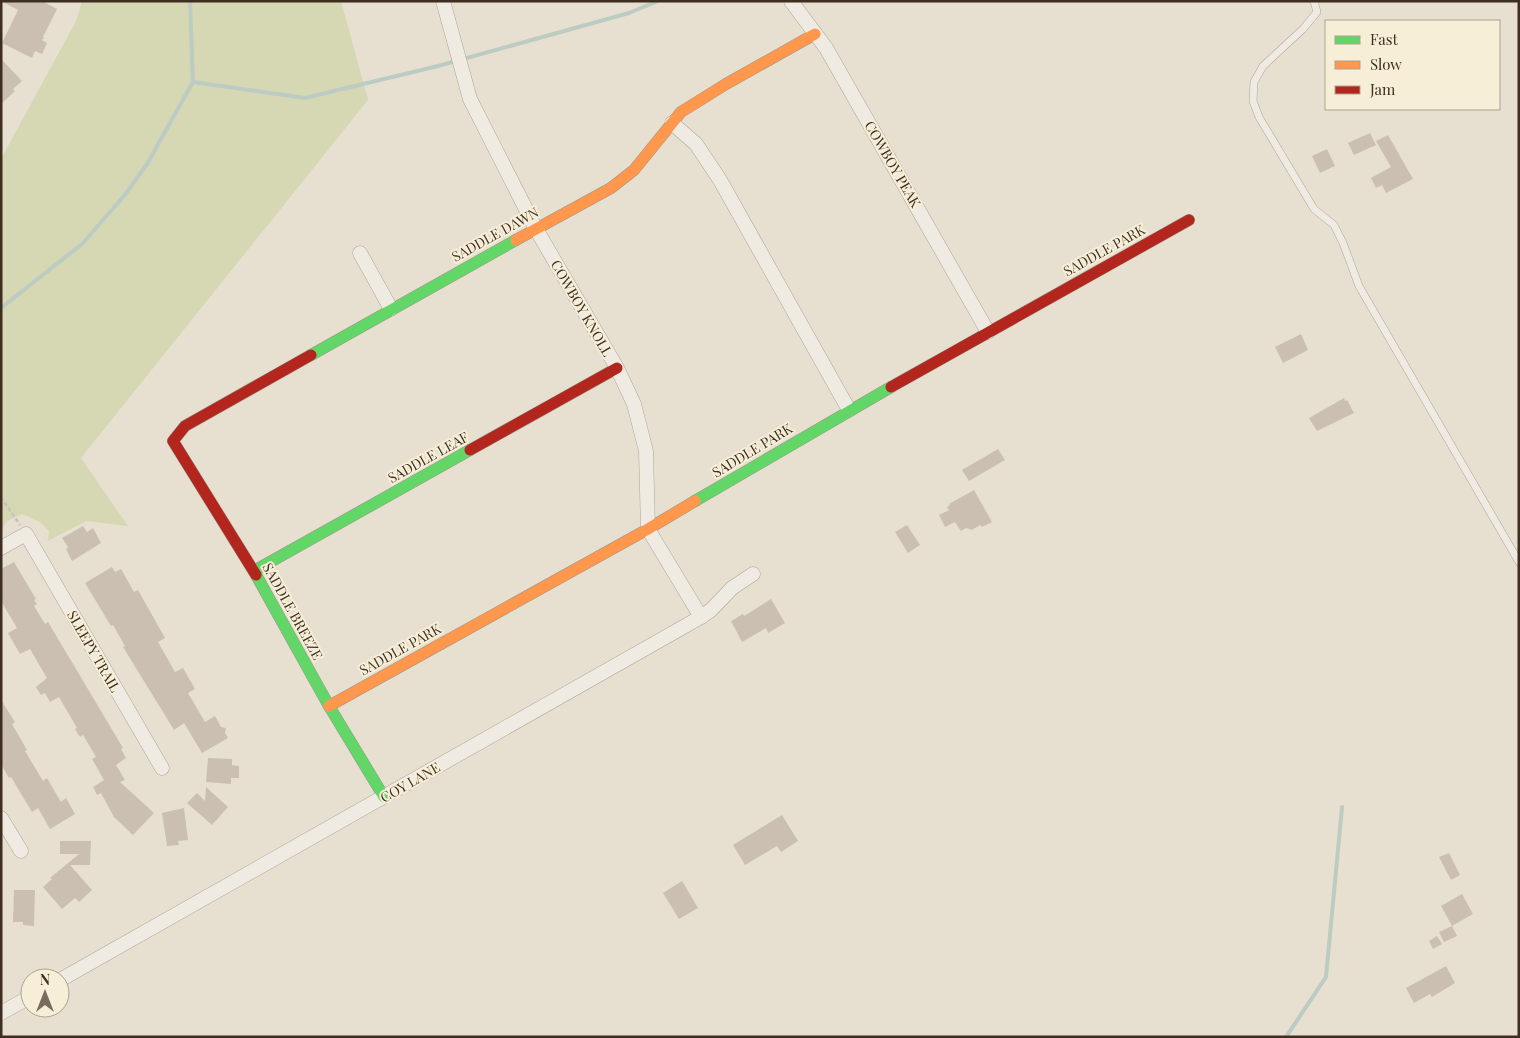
<svg xmlns="http://www.w3.org/2000/svg" width="1520" height="1038" font-family="'Playfair Display',serif">
  <style>
    .green { fill: #d6d7b3 }
    .lines { fill: none; stroke-linecap: round; stroke-linejoin: round }
    .stream { stroke: #bcccc2; stroke-width: 4 }
    .building { fill: #cbbfb2 }
    .lane-casing { stroke: #ada599; stroke-width: 8 }
    .street-casing { stroke: #ada599; stroke-width: 15 }
    .fast-casing { stroke: #9c958a; stroke-width: 12 }
    .slow-casing { stroke: #9c958a; stroke-width: 12 }
    .jam-casing { stroke: #9c958a; stroke-width: 12 }
    .path { stroke: #c8c2b9; stroke-width: 2.5; stroke-dasharray: 4 2.5; stroke-linecap: butt }
    .lane { stroke: #efebe3; stroke-width: 7 }
    .street { stroke: #efebe3; stroke-width: 14 }
    .fast { stroke: #63d668; stroke-width: 11 }
    .slow { stroke: #ff974d; stroke-width: 11 }
    .jam { stroke: #b3261e; stroke-width: 11 }
    .labels { text-anchor: middle; dominant-baseline: central; stroke-width: 4; stroke-linejoin: round; paint-order: stroke }
    .street-label { font-size: 14px; fill: #3d2e20; stroke: #f7eed8 }
  </style>
  <rect width="100%" height="100%" fill="#e7e0d1"/>
  <path class="green" d="M82,1h259l27,99 -287,358 47,68 -42,-5 -38,20 1,-10 -9,-9 -18,-8 -15,7 -6,9v-371l75,-138z"/>
  <g class="lines">
    <g class="stream">
      <path d="M193,82l112,16 133,-32 191,-53 29,-12"/>
      <path d="M1,308l81,-64 42,-48 23,-32 46,-82 -3,-81"/>
      <path d="M1286,1037l40,-60 16,-170"/>
    </g>
  </g>
  <g class="building">
    <path d="M1,1h41l15,8 -14,28 1,1 -2,2 5,3 -5,11 -7,-3 -3,7 -30,-15 16,-33z"/>
    <path d="M1,59l21,22 -9,8 2,2 -14,13z"/>
    <path d="M1370,133l6,12 -22,10 -6,-12z"/>
    <path d="M1388,135l25,44 -27,14 -4,-8 -6,3 -5,-10 20,-11 -15,-26z"/>
    <path d="M1327,149l8,17 -15,7 -8,-17z"/>
    <path d="M1301,334l7,16 -25,13 -8,-16z"/>
    <path d="M1344,398l1,3 2,-1 7,13 -37,18 -8,-13z"/>
    <path d="M998,449l7,11 -36,21 -7,-11z"/>
    <path d="M974,490l18,32 -10,5 -2,-2 -8,5 -6,-2 -5,3 -6,-9 -10,5 -6,-12 10,-5 -2,-3 3,-2 -1,-1z"/>
    <path d="M907,525l13,20 -12,8 -13,-21z"/>
    <path d="M83,526l4,6 6,-4 8,15 -29,18 -6,-12 2,-2 -6,-9z"/>
    <path d="M14,562l22,37 -2,1 3,4 -3,2 11,18 3,-2 75,126 -2,1 5,9 -10,7 9,15 -5,2 34,31 -21,22 -19,-18 -13,-24 -4,2 -4,-8 11,-7 -12,-21 4,-2 -13,-22 -3,2 -5,-8 2,-1 -18,-31 -9,5 -5,-9 -4,2 -5,-8 11,-9 -17,-29 -10,5 -12,-21 9,-5 -16,-27v-32z"/>
    <path d="M112,567l3,5 6,-3 13,23 4,-2 27,48 -7,4 17,30 8,-4 12,21 -7,4 17,29 10,-6 6,11 5,1 -1,5 3,5 -26,15 -18,-30 -10,7 -51,-83 2,-1 -12,-21 -2,1 -26,-43z"/>
    <path d="M771,599l14,24 -17,10 -2,-5 -24,14 -11,-21 12,-7 1,2z"/>
    <path d="M1,700l14,22 -3,2 15,26 -2,1 18,30 4,-3 14,24 5,-4 9,16 -25,15 -12,-21 -6,4 -21,-35 -2,1 -8,-14z"/>
    <path d="M208,758l24,1v6l7,1v12h-8v6l-25,-2z"/>
    <path d="M206,787l22,20 -16,18 -25,-22 10,-10 8,8z"/>
    <path d="M184,808l4,32 -10,1 1,4 -12,1 -5,-33z"/>
    <path d="M782,815l16,26 -17,11 -4,-6 -32,19 -12,-20z"/>
    <path d="M60,841h31l-1,24h-20l22,25 -13,12 -4,-4 -13,11 -19,-22 9,-8 -2,-1 29,-24h-19z"/>
    <path d="M1449,853l11,22 -9,5 -12,-23z"/>
    <path d="M682,881l16,27 -19,11 -16,-26z"/>
    <path d="M14,890h21l-1,36 -11,-1v-3h-10z"/>
    <path d="M1462,894l11,20 -21,12 -11,-20z"/>
    <path d="M1452,926l5,10 -13,6 -5,-10z"/>
    <path d="M1437,936l5,8 -9,5 -4,-8z"/>
    <path d="M1446,966l9,17 -23,14 -2,-3 -16,9 -8,-15z"/>
  </g>
  <g class="lines">
    <g class="lane-casing">
      <path id="lane" d="M1314,1l3,11 -14,17 -40,37 -9,16 -1,19 6,16 55,92 20,16 9,18 16,43 160,276"/>
    </g>
    <g class="street-casing">
      <g id="street">
        <path d="M443,1l27,98 66,130 81,139 17,36 12,47 2,78 53,88"/>
        <path d="M791,1l35,47 162,284"/>
        <path d="M672,123l24,21 24,36 129,230"/>
        <path d="M360,253l31,56"/>
        <path d="M1,548l25,-14 136,234"/>
        <path d="M1,818l20,33"/>
        <path d="M60,980l641,-363 10,-7 21,-22 21,-14"/>
        <path d="M1,1013l29,-16"/>
      </g>
    </g>
    <g class="fast-casing">
      <g id="fast">
        <path d="M311,355l205,-115"/>
        <path d="M695,501l196,-114"/>
        <path d="M254,571l216,-121"/>
        <path d="M256,575l73,131 55,91"/>
      </g>
    </g>
    <g class="slow-casing">
      <g id="slow">
        <path d="M516,240l95,-52 23,-18 47,-58 45,-28 89,-50"/>
        <path d="M329,706l319,-177 47,-28"/>
      </g>
    </g>
    <g class="jam-casing">
      <g id="jam">
        <path d="M891,387l298,-167"/>
        <path d="M470,450l147,-82"/>
        <path d="M256,575l-83,-134 12,-15 126,-71"/>
      </g>
    </g>
    <path class="path" d="M1,497l19,28"/>
    <use href="#lane" class="lane"/>
    <use href="#street" class="street"/>
    <use href="#fast" class="fast"/>
    <use href="#slow" class="slow"/>
    <use href="#jam" class="jam"/>
  </g>
  <g class="labels">
    <g class="street-label">
      <text transform="translate(893 164) rotate(60)">COWBOY PEAK</text>
      <text transform="translate(495 234) rotate(-29)">SADDLE DAWN</text>
      <text transform="translate(1104 250) rotate(-29)">SADDLE PARK</text>
      <text transform="translate(582 308) rotate(60)">COWBOY KNOLL</text>
      <text transform="translate(752 450) rotate(-31)">SADDLE PARK</text>
      <text transform="translate(428 457) rotate(-29)">SADDLE LEAF</text>
      <text transform="translate(293 611) rotate(61)">SADDLE BREEZE</text>
      <text transform="translate(400 649) rotate(-29)">SADDLE PARK</text>
      <text transform="translate(94 651) rotate(60)">SLEEPY TRAIL</text>
      <text transform="translate(410 782) rotate(-30)">COY LANE</text>
    </g>
  </g>
  <rect width="1520" height="1038" fill="none" stroke="#3d2e20" stroke-width="5"/>
  <rect x="1325" y="20" width="175" height="90" fill="#f7eed8" stroke="#ada18e"/>
  <rect x="1335" y="36" width="25" height="8" fill="#63d668" stroke="#ada18e"/>
  <text x="1370" y="45" font-size="15" fill="#3d2e20">Fast</text>
  <rect x="1335" y="61" width="25" height="8" fill="#ff974d" stroke="#ada18e"/>
  <text x="1370" y="70" font-size="15" fill="#3d2e20">Slow</text>
  <rect x="1335" y="86" width="25" height="8" fill="#b3261e" stroke="#ada18e"/>
  <text x="1370" y="95" font-size="15" fill="#3d2e20">Jam</text>
  <g transform="translate(45 993)"><circle r="24" fill="#f7eed8" stroke="#ada18e"/>
  <path d="M0-4L9 19L0 12L-9 19Z" fill="#786c5e"/>
  <text y="-8" font-size="14" font-weight="bold" text-anchor="middle" fill="#3d2e20">N</text>
  </g>
</svg>
